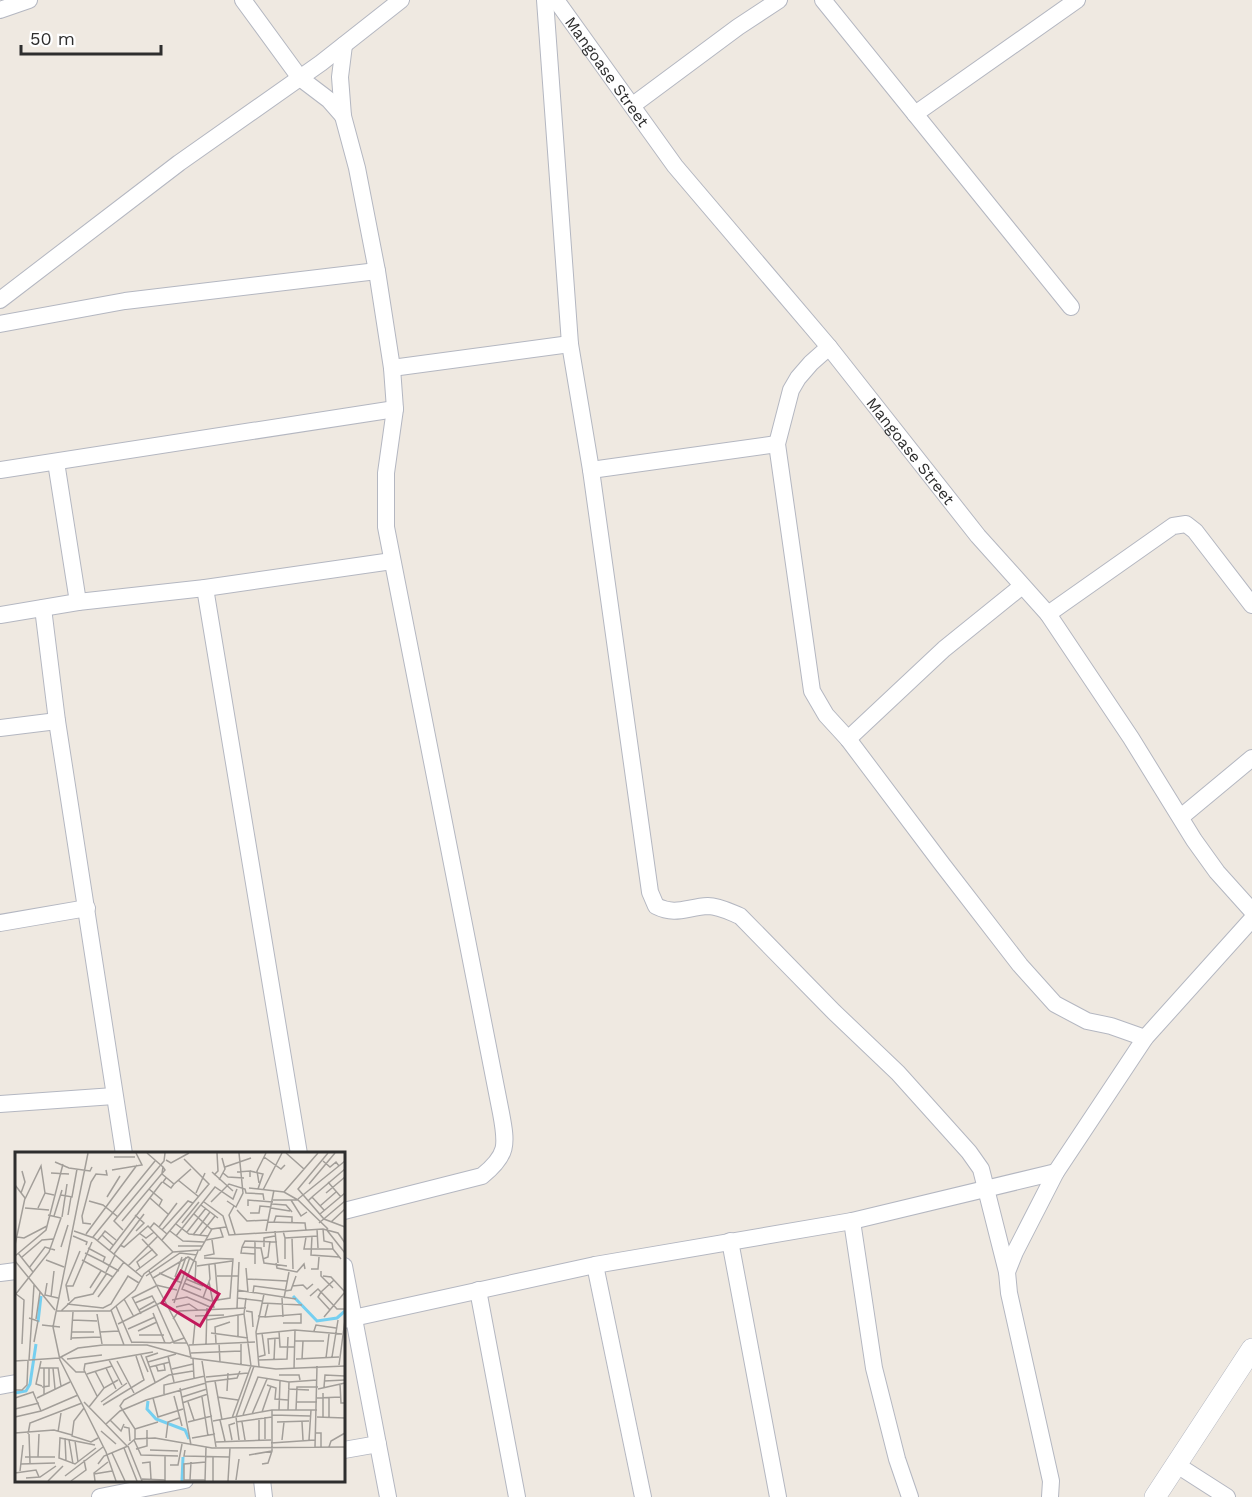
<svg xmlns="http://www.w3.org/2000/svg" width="1252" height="1497" font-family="'Work Sans',sans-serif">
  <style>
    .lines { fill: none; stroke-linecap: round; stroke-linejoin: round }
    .minor-casing { stroke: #b4b7c1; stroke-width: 18 }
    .tertiary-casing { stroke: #b4b7c1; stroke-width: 22 }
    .minor { stroke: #fff; stroke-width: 16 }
    .tertiary { stroke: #fff; stroke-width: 21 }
    .labels { text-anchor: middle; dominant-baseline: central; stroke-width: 4.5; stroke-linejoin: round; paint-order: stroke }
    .street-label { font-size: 16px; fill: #2e2e2e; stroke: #fff }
    .inset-river { fill: none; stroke: #75cff0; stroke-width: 3 }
    .inset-road { fill: none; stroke: #a29e99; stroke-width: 1.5 }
    .view { fill: #c2185b; fill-opacity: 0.15; stroke: #c2185b; stroke-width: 3 }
    .inset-edge { fill: none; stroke: #2e2e2e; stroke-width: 3 }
  </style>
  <rect width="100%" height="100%" fill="#efe9e1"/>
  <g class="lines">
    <g class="minor-casing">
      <g id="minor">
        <path d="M243,0l57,78 29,22 14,16"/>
        <path d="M545,0l25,344 21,126 59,422 6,14c20,10 31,1 52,0 11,0 22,6 32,10l94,96 64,61 71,79 12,17 26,103"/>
        <path id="s1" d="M556,0l119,166 154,181 149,189 70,78 83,124 63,102 23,32 35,39"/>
        <path d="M823,0l248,307"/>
        <path d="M0,10l29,-10"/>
        <path d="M633,105l105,-78 41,-27"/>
        <path d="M915,114l162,-114"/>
        <path d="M0,300l179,-137 142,-100 80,-63"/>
        <path d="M0,324l125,-23 252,-30"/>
        <path d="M829,347l-18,16 -13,15 -7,12 -14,54 35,247 14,24 22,24 94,125 78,101 35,39 32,17 24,5 34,12"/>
        <path d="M392,368l178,-24"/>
        <path d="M56,462l22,140"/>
        <path d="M0,470l395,-61"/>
        <path d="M591,470l186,-26"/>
        <path d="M205,588l94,566"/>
        <path d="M43,608l14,113 67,433"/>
        <path d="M1048,614l125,-88 13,-2 9,7 57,74"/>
        <path d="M0,615l78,-13 127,-14 187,-27"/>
        <path d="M0,728l57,-7"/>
        <path d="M848,739l96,-90 78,-63"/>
        <path d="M1181,817l71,-59"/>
        <path d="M0,923l87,-15"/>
        <path d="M0,1104l114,-8"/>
        <path d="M344,1211l138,-35c26,-21 25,-31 19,-63l-115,-586v-54l9,-64 -3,-41 -15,-97 -20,-103 -14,-52 -3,-39 4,-32"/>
        <path d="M852,1221l22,147 23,91 13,38"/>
        <path d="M730,1241l48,256"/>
        <path d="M595,1265l48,232"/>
        <path d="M344,1266l44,231"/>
        <path d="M0,1273l16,-2"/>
        <path d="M478,1290l39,207"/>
        <path d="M344,1320l251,-55 257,-44 204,-49"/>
        <path d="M0,1386l16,-3"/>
        <path d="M344,1450l34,-6"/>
        <path d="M1177,1465l50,32"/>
        <path d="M262,1480l2,17"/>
        <path d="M100,1497l85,-17"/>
        <path d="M1050,1497l1,-16 -42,-188 -2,-21 8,-20 41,-80 89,-134 107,-119"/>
      </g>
    </g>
    <g class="tertiary-casing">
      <path id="tertiary" d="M1155,1497l97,-148"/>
    </g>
    <use href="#minor" class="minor"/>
    <use href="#tertiary" class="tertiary"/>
  </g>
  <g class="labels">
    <g class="street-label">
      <text stroke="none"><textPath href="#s1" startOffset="88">Mangoase Street</textPath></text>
      <text stroke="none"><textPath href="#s1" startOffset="574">Mangoase Street</textPath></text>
    </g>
  </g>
  <g transform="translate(15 1152)">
    <rect width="330" height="330" fill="#efe9e1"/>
    <path class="inset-river" d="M278,144l24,25 20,-3 8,-7M23,170l3,-26M0,241l11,-2 4,-7 6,-40M133,249l-1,8 9,10 29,11 4,9M167,329l1,-24"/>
    <path class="inset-road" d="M73,1l-35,174 7,33 46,92 10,29M132,1l16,14 -1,6M271,1l18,16M313,1l-30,36 26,30 21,8M99,5h21M249,5l17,12 4,-4M151,8l5,3 18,-10M308,9l7,6 6,-5 3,4M40,10l14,6 21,3 2,-4M210,15l26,-9M97,18l30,-5 -6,-12M235,19l13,3 -5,15M197,20l21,19M222,20l13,-1v6M36,21l18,1M208,21l5,4 16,1M147,22l12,10 17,-15M199,23l4,-4 -1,-18M151,26l-3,4 8,6 3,-4M163,28l21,17M204,28l6,-11 -3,-11M313,30l13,15M244,31l-2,-12 9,-18M294,32l26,-31M0,33l10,13 -10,47M234,36l35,4 14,8M134,37l13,11 -3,6M248,38l19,-37M269,40l34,-39M6,41l4,-11 -3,-11M181,41l9,-20M311,41l19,-16M46,43l11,2 5,-28M92,45l13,-21M297,45l33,-28M135,46l18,16M10,47l16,-33 4,27M283,47l47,-38M258,48h25l30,29M276,48l10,16 6,-4M74,49l14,4 15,12M212,49l9,6 7,-14 -4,-40M293,49l4,-4 12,13M189,50l19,14 6,19 94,-6 15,4 7,10M196,50l18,-18 16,5 1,4 17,1 1,6M257,52l14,1 6,7M186,53l17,13M219,54l-5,9 6,19M233,54v-6l25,2M305,54l16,-14M10,56l24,2M23,56l7,-15 9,2M256,56l19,3M222,58l10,11 21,-1M235,61h9l1,-7 11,1M179,62l18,16M305,62l25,-21M53,63l3,-18M120,63l9,8 -8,8M39,64l8,-26M47,65l5,-33M107,69l43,-51 -2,-3M253,70l37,1 1,8M259,70l2,-6 16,1v6M316,70l14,-13M167,71l17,-21M304,71l26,-22M76,72l-8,-1 -1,-7 9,-34 5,-8 11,1 -1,-5M161,72l13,10 19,2M144,75l18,-24M135,76l4,-5 13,11M302,77l1,19M308,77l1,12 8,2 1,6M311,77l19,24M108,78l-9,-9 50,-60 1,-8M147,78l26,-29 5,2M59,79l20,7 48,39M155,79l13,10 21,1M251,79l8,-41M260,79l3,32M268,79l2,7 33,-2M172,80l19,-24M124,81l7,5 8,-6M71,82l51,-69M87,83l3,-4 11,9M178,83l17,-23M185,83l15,-19M58,84l14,6 -1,3M161,84l39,-49 18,12 4,-10M297,84l-1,19 28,2M2,85l7,1 23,-12M78,85l62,-76M291,85l-2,12h29l8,10M270,86v21M277,86l1,31M147,88l47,-56 -25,-25M191,88l17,-3 -3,-9M82,89l5,-6 11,10M105,93l4,2 24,-21 25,26M163,94h25M46,95l7,-22M227,95l19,1 3,15 23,3M227,95l3,-6 32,1M227,95l-1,6 14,1M249,95v-9l11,-2M94,99l53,-69M183,99l-16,38 29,12M3,101l15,19M70,101l18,9 2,-5 -17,-9M99,102l30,-40M0,104l31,-26 17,-66M189,104l10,-2 -2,-14M7,105l20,-17 11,-1M189,106l29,1 -3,39 -19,3M248,107l5,-2 2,-16M31,108l18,7M67,108l31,17M0,109l40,49M88,110l16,9M261,111l1,5 20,4 7,-8 1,5M200,112l3,36M240,112v-23M113,114l30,-30M182,114l35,-5M14,116l16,-21 10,3M125,116l-3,-6 16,-13M231,116l2,24M296,117h7l1,-12M121,119l21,-16 -15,-16M134,119l40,76 2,11 85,11 69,-3M306,119v5l12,12M91,120l9,-17M144,121l23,10M131,124l34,-23 17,2M202,124h21M308,124l8,1 14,15M160,125l7,-20M138,126l35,-21 8,5 -1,20M171,127l17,7M232,127l40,2M319,128l-13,12 16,17h8M162,130l9,-25M194,130l5,26M32,131l-2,12 13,3M169,131l17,7M141,133l21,5M51,134h7l19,-44M277,134l11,-1 4,4 6,-5M75,136l11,-17M222,138l59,9M270,139l6,-1 5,-14M238,141l1,-7 31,4M1,142l8,6 -2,44M0,143l34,-43 12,-34 -13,-3M295,144l8,-7 3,3 -3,5 12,13M36,145l3,-26M83,145l26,-35M117,145l9,17M117,146l24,-12M188,146l7,-19 -1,-14M222,146l25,3M267,146l1,19M269,146l5,-26M109,147l10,18M157,148l15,-3 23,10M54,149l-3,-16 14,-34M120,151l17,-7 5,9M159,151l16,-46M247,151l40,2M52,152l36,4 8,-4 17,-28 11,7M142,153l17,38h13M101,154l16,37M161,155l13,-3 9,6M222,156l2,-46M96,158l13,35M124,158l16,-9M42,159h53l25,-21 9,-16 29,-22 27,-2 12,-21 14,-2M46,159l14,-13 18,-4 14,-21M231,159l6,1 1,15M138,161l12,30M82,162l5,30M223,163v21M180,164l29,-1M243,164l7,1 3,-13M250,165l36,-3v9h-18M309,165l21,-25M14,166l9,3 -4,21M21,167l4,-27M158,167l6,-8 67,-3M57,168l25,1M192,168l37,-6M103,172l46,-23M27,173l18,2M113,177l27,-12M123,179l19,-9M264,179l1,16h15M299,179l2,-6 20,3M56,180h23M85,180l19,-1M196,181l37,5M241,182l39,-4 47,4M124,183h25M56,186l30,-1M56,188l2,-28M280,189h29M117,190l38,1 14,-5M201,191l-1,-16 15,-5M204,191l1,19M178,192l2,-21M191,192l1,-36M226,192v20M174,193l66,-3M176,201l50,-2M254,202l-1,-15 11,-1M126,203l7,17M153,204l6,26M46,205l15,15h9M243,205l7,-2 -3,-22M317,205l6,-37M44,206l19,-10 25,-3h44l43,12M311,206l3,-24M52,207l35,-4M178,207l1,19M281,207l43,-2M287,207l1,-18M14,208l5,-75M94,208l13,25M244,208l28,-1 1,-22M259,208l1,-22M0,209l44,-3M26,209l-5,23 6,2M102,209l17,32M187,209l14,86M133,210l28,-8M141,213l2,6 7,-1 -1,-6M324,213l6,-45M135,215l20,-5M244,215l-3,-35 8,-38M25,216h18l3,18M38,216l2,21M91,216l10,21M157,217l21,-5M279,217l1,-39M80,219l9,17M72,222l25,-8M264,223h20l1,5M191,225l42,-4M200,229l7,39M309,229l21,-1M140,230l-9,-25 12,-4M191,230l31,-4 3,-7M325,232l1,19h4M252,233l9,3 -1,11 13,1M27,235l7,-1v-18M309,235l1,-12 20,1M165,236l11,57M273,237l21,1M303,237l27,-6M0,238h7l5,-5 1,-24M212,239l1,-18M149,242v-9l41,-9M29,243v-27M82,244l-13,-26 1,-6 68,-12M159,244l8,30M167,245l25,-8M187,245l6,39M202,245l21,3M0,246l18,-6 8,19M22,246l33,-16M138,246l5,19 25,-8M302,246l24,-1M314,246v20M69,250l43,44M86,250l26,-19M173,250l6,18M282,250h20M167,251l26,-9M88,253l41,-25 -8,-24M74,255l15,-19 14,-8M69,256l-10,13 -2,15 19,6 7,-4M0,257l24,-6M264,258l1,-29M273,258l1,-28M281,258l1,-23h21M247,260l9,-26M237,262l15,-35M228,263l15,-38 31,5 28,-2M257,263l38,1M0,265l26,-6 37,-16M221,265l18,-51M221,265l3,23M250,265v22M302,265l28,1M217,266l19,-52 -7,-52 2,-16M308,266v-25M95,268l11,11 3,-7M205,268l5,21M198,269l59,-11h45M173,270l24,-6M221,270l36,-5M227,270l3,18M262,270l32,-1M287,270l1,18M91,272l14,-13 26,-11 60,-17M109,275l5,1 1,13M120,277l23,-7M86,279l15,13M43,280l3,-19M0,281l39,-3 18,5M300,281h6v14M13,282l2,-11 52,-20M14,282l1,29M50,286l1,23M151,286l2,-16 11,-4M177,286l23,-4M120,287v-10l-15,-23 4,-6 45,-25 24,-4M54,288l4,24M119,288l7,15 37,1M217,288l-3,-15 6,-2M244,288v-22M267,288l2,-18M294,288l2,-30M60,289l3,21M201,290l55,-2M256,291l44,-3M80,293l-35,-7 -1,20 16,6 21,-16M113,293l7,-6 20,-1 57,10 133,-1M113,294l14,35M300,295l2,-81M314,295l2,-6 14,-8M109,296l13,33M121,297l11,-3v-16M135,298l28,1M170,298l-1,6 45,1M97,301l13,28M234,303l23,-4v-41M198,304v25M10,305h30M23,305l1,-23M127,311l8,-1 1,17M6,312l34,-1M83,312l6,-8 24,-10M247,312l6,-1 4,-12M155,313h8l4,-21M5,319l3,-26M0,321l21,-3 3,7M79,322l18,-3M50,324l38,-29M11,326l14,-1 16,-11M127,327l23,1M175,328l1,-18M190,328h-21v-16l22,-2M221,328l3,-21M33,329l15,-15M56,329l15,-11 -2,-10M80,329l-1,-8 14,-11M150,329v-25M190,329l1,-34M213,329l2,-33"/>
    <path class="view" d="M166,119l38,23 -19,32 -38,-23z"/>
    <rect width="330" height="330" class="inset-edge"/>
  </g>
  <path d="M21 45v9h140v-9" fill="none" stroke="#2e2e2e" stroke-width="3"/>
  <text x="30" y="45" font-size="18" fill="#2e2e2e" stroke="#ffffff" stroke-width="4.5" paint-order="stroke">50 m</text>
</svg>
